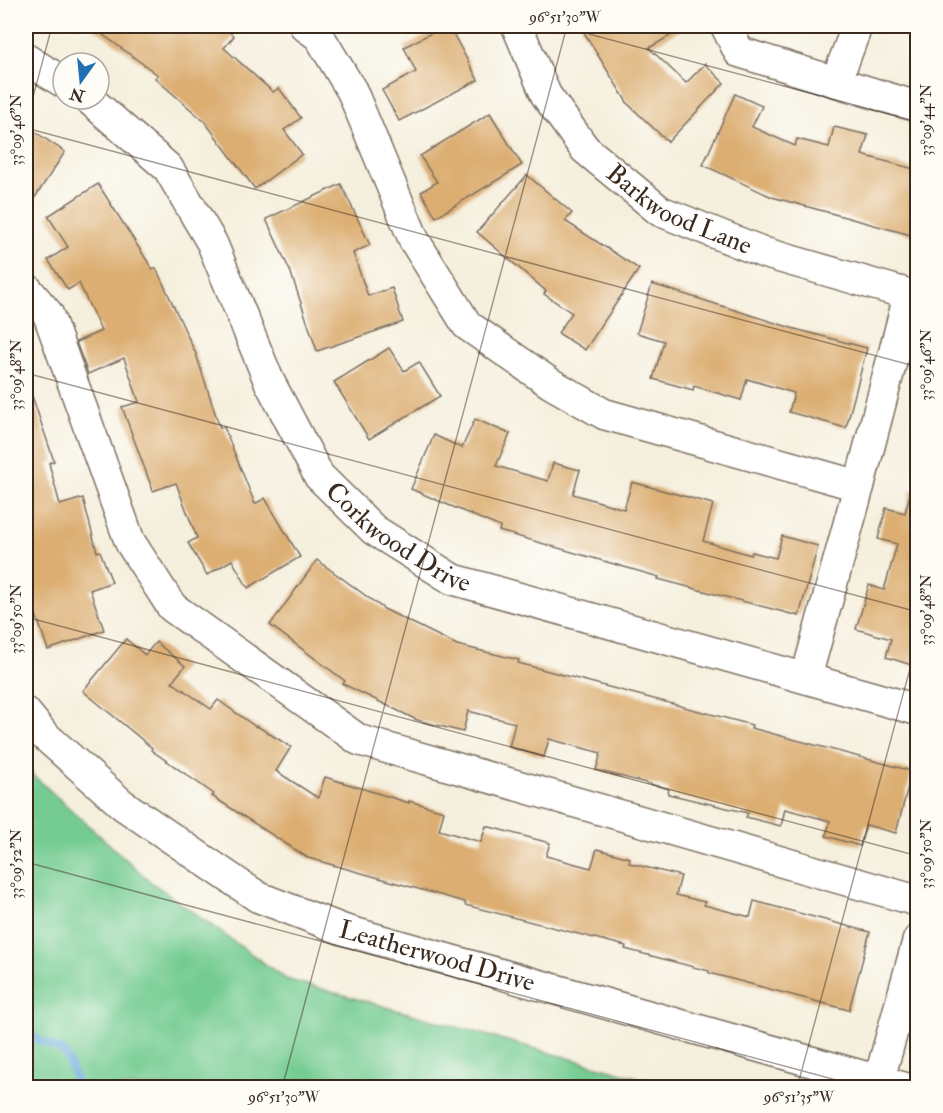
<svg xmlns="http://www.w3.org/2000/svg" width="943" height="1113" font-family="'IM FELL Double Pica',serif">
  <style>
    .green { fill: #75cc92; stroke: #587b58; stroke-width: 1.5 }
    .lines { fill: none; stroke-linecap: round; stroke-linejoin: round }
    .stream { stroke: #67a9db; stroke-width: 8 }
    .building { fill: #dcae72 }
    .minor-casing { stroke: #7c6f61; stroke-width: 33 }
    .minor { stroke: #fff; stroke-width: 30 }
    .ticks { fill: none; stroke: #3b2a1e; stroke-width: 1.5; stroke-opacity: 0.45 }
    .labels { text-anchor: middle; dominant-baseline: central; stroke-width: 4.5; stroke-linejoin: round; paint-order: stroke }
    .street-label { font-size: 26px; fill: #3b2a1e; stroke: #fdfcf7 }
    .neatline { fill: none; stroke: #3b2a1e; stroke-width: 2 }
    .ticks-label { font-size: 15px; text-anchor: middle; fill: #3b2a1e }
  </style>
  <rect width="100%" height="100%" fill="#fdfcf7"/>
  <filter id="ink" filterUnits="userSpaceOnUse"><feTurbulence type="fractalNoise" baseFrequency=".0167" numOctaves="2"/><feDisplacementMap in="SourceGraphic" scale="12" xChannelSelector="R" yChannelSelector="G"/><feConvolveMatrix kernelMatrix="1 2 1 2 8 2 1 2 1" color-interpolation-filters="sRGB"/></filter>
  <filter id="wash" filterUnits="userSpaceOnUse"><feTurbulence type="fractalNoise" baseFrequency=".008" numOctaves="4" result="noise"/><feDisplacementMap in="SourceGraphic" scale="24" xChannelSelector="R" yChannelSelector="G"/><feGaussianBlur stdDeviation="1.35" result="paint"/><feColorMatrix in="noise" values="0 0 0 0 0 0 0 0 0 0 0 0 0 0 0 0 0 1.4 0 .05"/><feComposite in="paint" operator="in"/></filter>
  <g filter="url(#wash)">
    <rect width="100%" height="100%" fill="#f5efdd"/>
    <path class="green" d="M26,769l125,113 135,97 386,108h-646z"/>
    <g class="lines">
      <path class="stream" d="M26,1033l39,20 14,35"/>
    </g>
    <g id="blocks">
      <g class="building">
        <path d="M91,26h131l12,10 -10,12 49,44 6,-4 22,30 -17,12 18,24 -47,35 -50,-67 -50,-44 3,-3z"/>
        <path d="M445,26h4l29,54 -79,41 -17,-31 34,-18 -12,-25z"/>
        <path d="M580,26h107l-38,22 37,35 19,-19 19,19 -56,59 -40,-38z"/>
        <path d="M735,94l27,12 -10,21 43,19 2,-7 32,8 5,-20 34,8 -6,20 56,15v67l-146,-40 -69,-32z"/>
        <path d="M490,113l32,52 -86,52 -15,-25 16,-10 -17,-26z"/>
        <path d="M26,126l39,26 -39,59z"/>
        <path d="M527,175l45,38 -7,8 74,48 -54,81 -27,-17 14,-20 -28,-19 2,-3 -69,-59z"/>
        <path d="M98,184l55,86 3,-2 40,86 24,74 4,-1 31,77 10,-6 35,59 -52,31 -16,-28 -25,15 -19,-32 9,-5 -21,-55 -23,8 -31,-84 17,-5 -15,-44 -36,16 -12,-32 25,-11 -22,-48 -11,7 -20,-30 20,-13 -20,-31z"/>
        <path d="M341,184l29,61 -17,8 15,43 24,-8 11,34 -86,29 -26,-78 -25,-54z"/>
        <path d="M652,284l143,45 72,19 -21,80 -57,-16 5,-19 -47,-14 -6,21 -47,-14 -1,4 -40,-11 11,-38 -27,-8z"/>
        <path d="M389,348l15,23 15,-9 21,34 -71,43 -35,-57z"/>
        <path d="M29,387l25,74 -5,2 11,42 23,-7 14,54 3,-1 12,31 -22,8 14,40 -56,20 -22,-65v-197z"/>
        <path d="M475,419l35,15 -14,32 52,15 5,-18 27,7 -7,24 51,15 8,-27 81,22 -10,37 48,14 1,-3 24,6 6,-22 36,10 -19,70 -141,-37 1,-2 -160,-46 1,-4 -89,-38 23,-54 28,13z"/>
        <path d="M911,490l7,1v176l-32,-10 5,-18 -35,-10 13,-44 15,5 13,-46 -19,-5 8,-31 19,5z"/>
        <path d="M317,560l67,49 73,36 62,15 -1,3 234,62 -1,3 161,43 -16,62 -30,-8 -6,21 -34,-10 4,-15 -45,-12 -4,17 -35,-9 2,-4 -80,-19 1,-5 -73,-19 5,-17 -52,-14 -5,18 -35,-10 6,-24 -47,-12 -5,21 -46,-12 -74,-36 2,-3 -75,-56z"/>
        <path d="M126,639l19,16 11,-13 29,24 -13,16 39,27 7,-9 38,27 1,-1 34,21 -15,24 42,27 7,-21 84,26v-2l35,10 -5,19 42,12 5,-16 64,17 -4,13 45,12 6,-19 33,9 -1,5 52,13 -5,19 29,7 -1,3 46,12 4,-16 116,31 -21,78 -140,-37v-2l-84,-22 1,-3 -161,-41v-3l-157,-44 -96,-62 2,-2 -63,-44 1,-2 -69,-57z"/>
      </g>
    </g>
  </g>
  <g filter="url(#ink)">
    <use href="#blocks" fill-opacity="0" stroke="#7c6f61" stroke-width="1.5"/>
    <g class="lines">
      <g class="minor-casing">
        <g id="minor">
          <path d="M305,26l14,10 33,55 62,149 53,85 83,58 54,31 255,72"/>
          <path id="s1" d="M517,26l29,69 39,54 75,62 105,42 153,44"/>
          <path d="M726,26l13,26 179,55"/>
          <path d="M26,59l37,23"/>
          <path d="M836,82l21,-56"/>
          <path id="s2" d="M89,99l79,69 44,75 57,138 50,95 55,54 78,49 466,131"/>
          <path d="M26,288l22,26 82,228 42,65 187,133 559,161"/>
          <path d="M806,678l53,-192 50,-191"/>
          <path id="s3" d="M26,713l17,21 80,71 135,92 86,33 561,158"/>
          <path d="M879,1080l39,-140"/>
        </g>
      </g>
      <use href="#minor" class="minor"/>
    </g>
  </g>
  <path class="ticks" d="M559,26l359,96M26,123l26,-97M26,128l892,239M26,373l892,239M26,617l892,239M26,862l840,226M282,1088l285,-1062M797,1088l121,-449"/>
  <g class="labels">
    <g class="street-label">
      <text stroke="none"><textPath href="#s1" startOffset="255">Barkwood Lane</textPath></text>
      <text stroke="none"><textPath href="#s2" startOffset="550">Corkwood Drive</textPath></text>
      <text stroke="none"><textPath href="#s3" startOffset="486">Leatherwood Drive</textPath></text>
    </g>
  </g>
  <rect width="943" height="1113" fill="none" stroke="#fdfcf7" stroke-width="66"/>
  <g transform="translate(81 81) rotate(195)"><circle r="28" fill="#fdfcf7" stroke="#afa8a0" stroke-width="1.5"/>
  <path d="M0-4.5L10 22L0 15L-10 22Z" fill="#1f6fb2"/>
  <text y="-9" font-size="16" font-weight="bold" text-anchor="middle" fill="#3b2a1e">N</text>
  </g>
  <rect x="33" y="33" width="877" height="1047" class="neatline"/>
  <g class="ticks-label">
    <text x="565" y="22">96°51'30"W</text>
    <text transform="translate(926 120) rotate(-90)" y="5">33°09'44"N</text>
    <text transform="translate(16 130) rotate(-90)" y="5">33°09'46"N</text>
    <text transform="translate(926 365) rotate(-90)" y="5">33°09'46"N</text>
    <text transform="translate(16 375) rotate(-90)" y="5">33°09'48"N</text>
    <text transform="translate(926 610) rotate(-90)" y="5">33°09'48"N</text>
    <text transform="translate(16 619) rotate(-90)" y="5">33°09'50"N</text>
    <text transform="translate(926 854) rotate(-90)" y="5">33°09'50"N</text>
    <text transform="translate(16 864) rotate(-90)" y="5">33°09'52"N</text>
    <text x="284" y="1102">96°51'30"W</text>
    <text x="799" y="1102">96°51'35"W</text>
  </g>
</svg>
